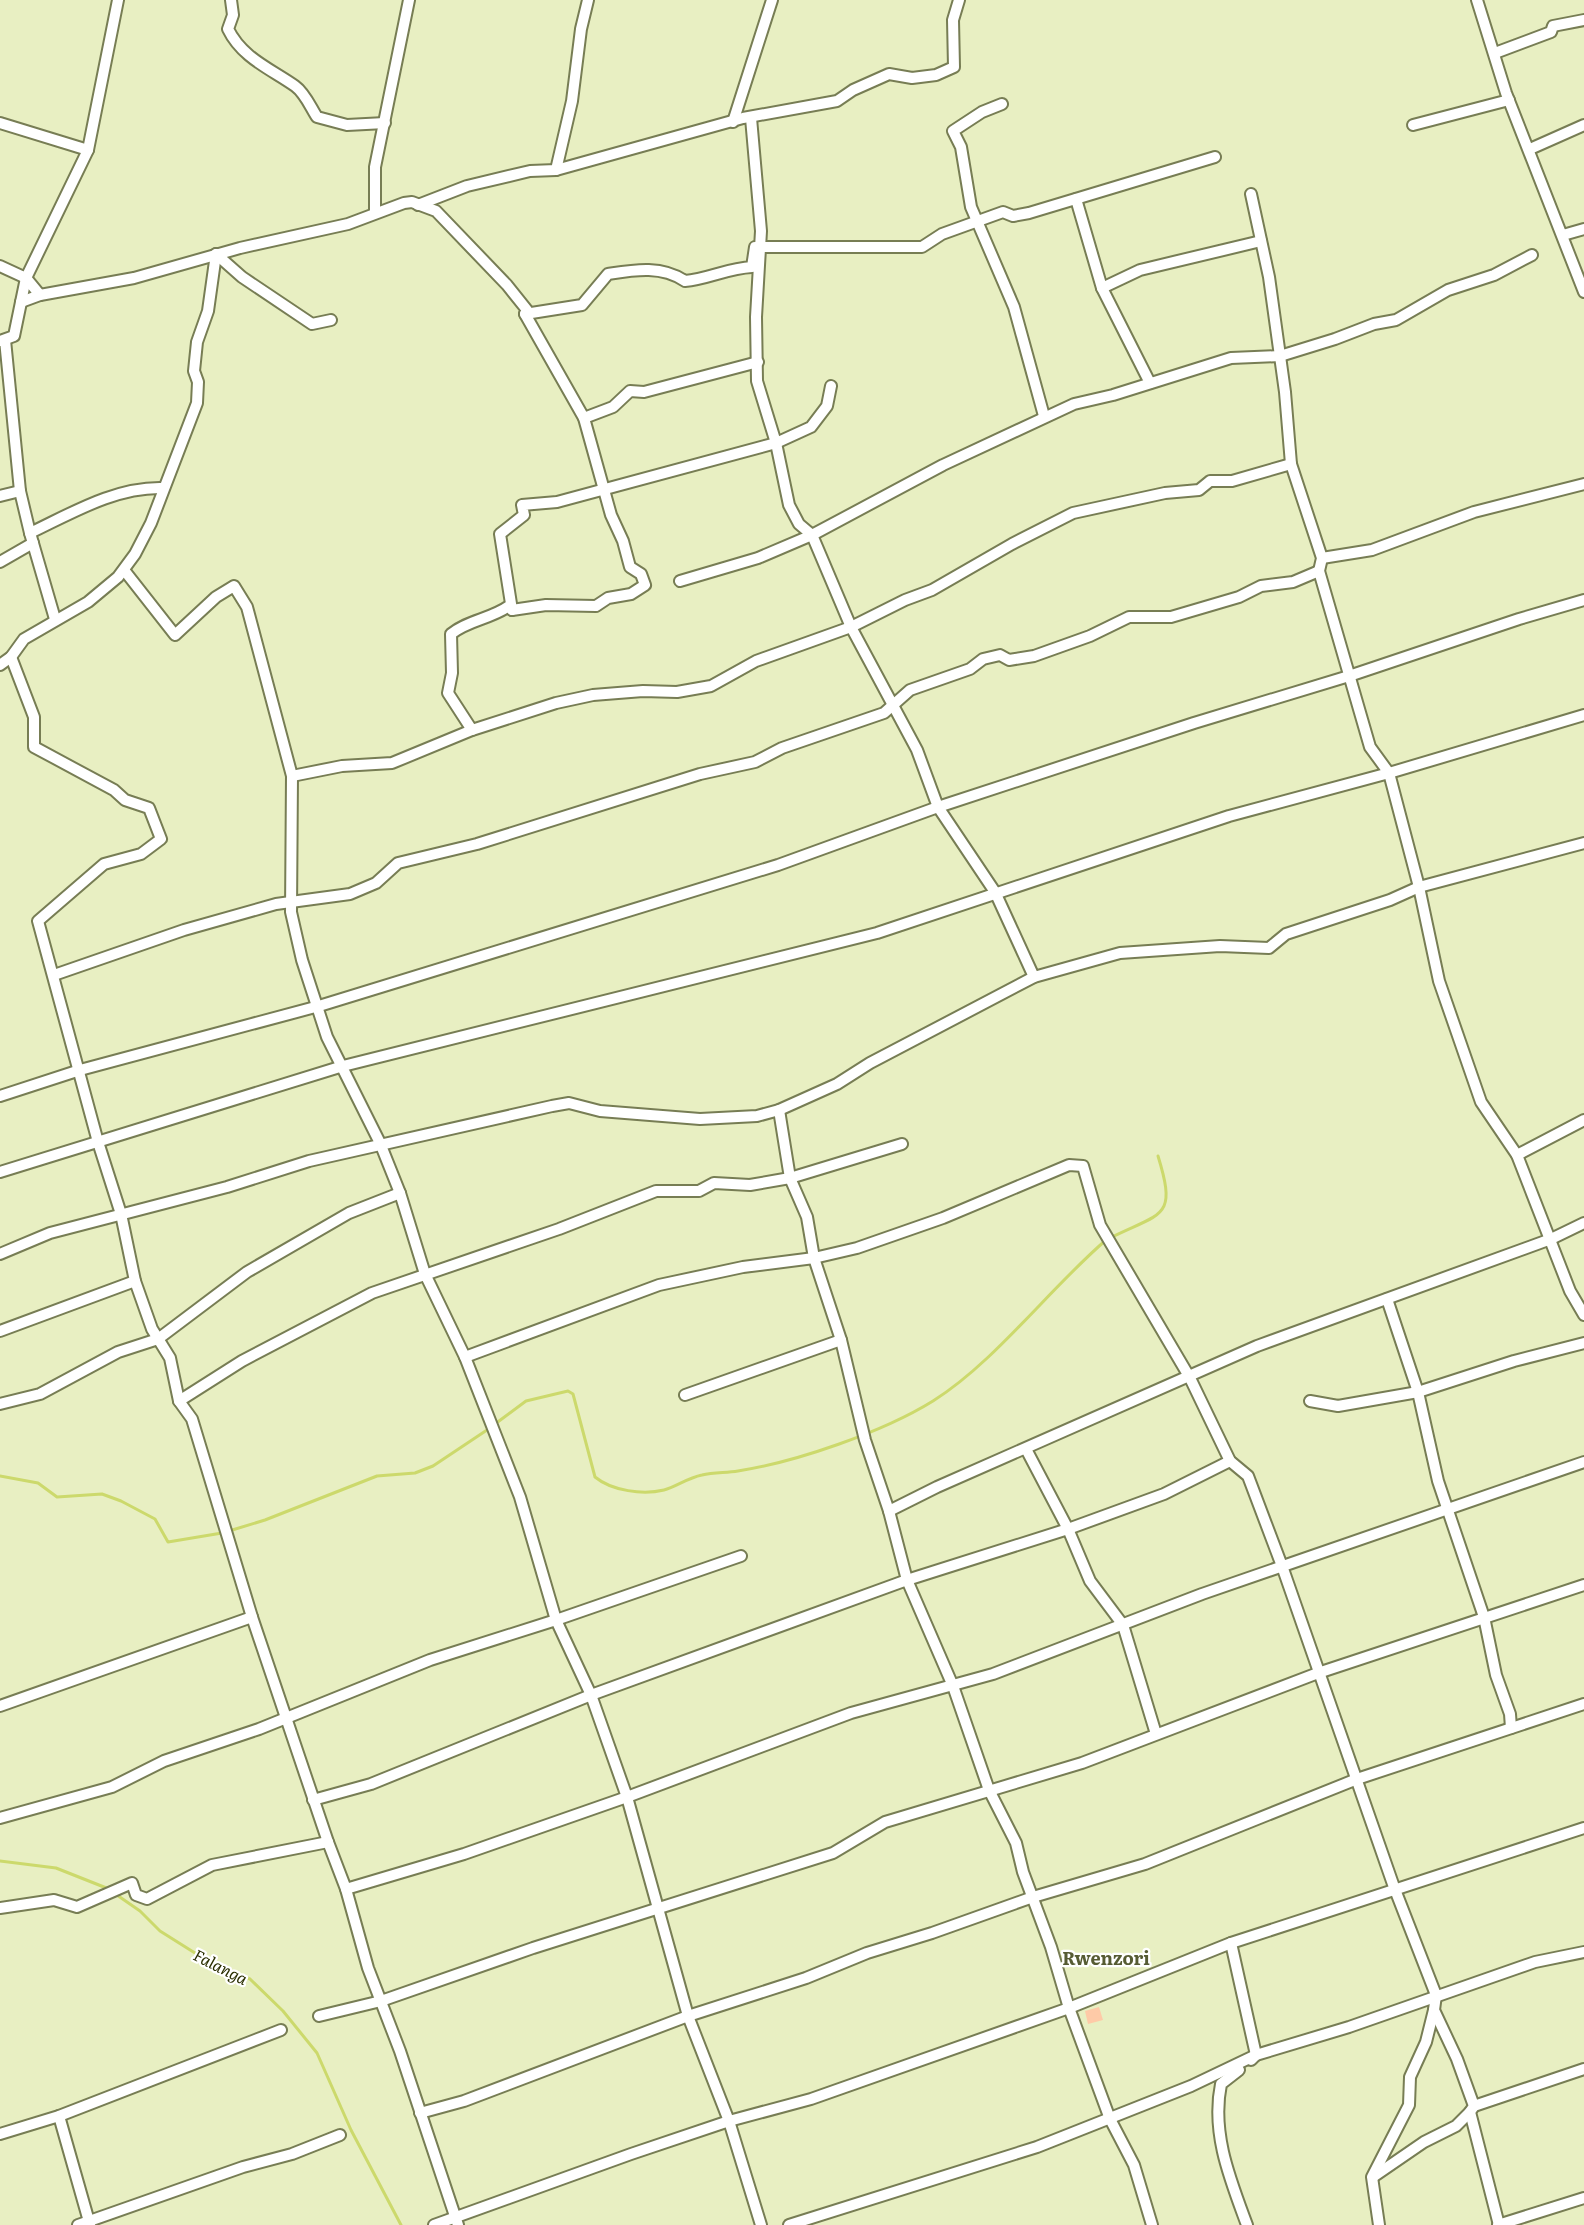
<svg xmlns="http://www.w3.org/2000/svg" width="1584" height="2225" font-family="Literata,serif">
  <style>
    .green { fill: #fecaa7 }
    .lines { fill: none; stroke-linecap: round; stroke-linejoin: round }
    .stream { stroke: #ccd96c; stroke-width: 3 }
    .minor-casing { stroke: #777d54; stroke-width: 14 }
    .minor { stroke: #fff; stroke-width: 10 }
    .labels { text-anchor: middle; dominant-baseline: central; stroke-width: 4.5; stroke-linejoin: round; paint-order: stroke }
    .water-label { font-size: 16px; font-style: italic; fill: #2a2e00; stroke: #fff }
    .quarter-label { font-size: 18px; font-weight: bold; fill: #565b33; stroke: #fff }
  </style>
  <rect width="100%" height="100%" fill="#e8efc2"/>
  <path class="green" d="M1099,2007l4,13 -15,4 -3,-13z"/>
  <g class="lines">
    <g class="stream">
      <path d="M1112,1237c51,-25 65,-19 46,-81"/>
      <path d="M495,1424l31,-23 42,-10 5,3 22,83c17,14 48,18 69,13 12,-3 23,-12 38,-15 12,-3 24,-2 36,-4 58,-9 145,-39 195,-70 62,-39 116,-112 173,-161"/>
      <path d="M0,1476l38,7 19,14 45,-3 19,7 34,18 13,23 54,-9"/>
      <path d="M229,1531l36,-11 112,-44 38,-3 18,-7 57,-38"/>
      <path d="M0,1861l56,7 53,21"/>
      <path d="M114,1893l26,18 20,20 54,34 36,14 33,32 34,42 34,77 50,95"/>
    </g>
    <g class="minor-casing">
      <g id="minor">
        <path d="M231,0l2,15 -5,14c14,29 43,40 67,57 10,7 16,22 22,31l30,8 38,-2"/>
        <path d="M1477,0l29,93 78,199"/>
        <path d="M1495,53l56,-21 2,-6 31,-6"/>
        <path d="M1002,104l-20,8 -29,19 8,16 10,60 43,100 30,109"/>
        <path d="M751,118l10,113 -5,86 1,64 19,62 13,62 10,19 13,11 39,92 66,123 21,57 57,85 39,85"/>
        <path d="M733,122l39,-122"/>
        <path d="M0,123l88,27"/>
        <path d="M1413,125l96,-25"/>
        <path d="M1530,149l54,-24"/>
        <path d="M556,170l16,-69 9,-72 7,-29"/>
        <path d="M1251,194l18,83 16,115 6,72 31,94 -3,13 51,176 19,26 30,114 20,94 42,121 36,53 53,136 14,24"/>
        <path d="M1076,199l26,89 48,95"/>
        <path d="M418,205l49,-19 63,-15 26,-1 187,-52 94,-17 16,-11 36,-16 23,4 24,-3 18,-8 -1,-47 6,-20"/>
        <path d="M375,212v-45l34,-167"/>
        <path d="M1563,235l21,-6"/>
        <path d="M216,254l26,23 70,47 19,-4"/>
        <path d="M0,266l26,12 14,17"/>
        <path d="M1102,288l38,-18 121,-29"/>
        <path d="M21,302l19,-7 94,-17 106,-30 108,-24 56,-21 8,-1 24,9 71,74 20,25 -2,4 59,104 27,97 12,26 7,26 11,7 4,11 -14,9 -23,4 -12,8 -50,-1 -34,5"/>
        <path d="M525,314l57,-9 26,-31c26,-4 53,-9 77,7 23,-2 43,-13 67,-14l3,-20h167l20,-13 61,-22 10,4 16,-3 186,-56"/>
        <path d="M5,340l15,151 10,42 25,86"/>
        <path d="M0,341l14,-5 12,-58 62,-128 30,-150"/>
        <path d="M584,418l29,-11 17,-16 14,1 114,-30"/>
        <path d="M0,496l20,-5"/>
        <path d="M30,533c42,-20 85,-46 132,-45"/>
        <path d="M1322,558l50,-8 102,-38 110,-28"/>
        <path d="M0,562l33,-19"/>
        <path d="M124,570l51,65 41,-38 18,-11 13,21 45,169 -1,136 11,48 25,77 53,106 20,50 25,81 40,83 55,140 36,123 35,75 36,102 61,219 41,105 32,104"/>
        <path d="M680,581l78,-23 54,-23 131,-70 131,-61 39,-9 118,-37 49,-2 55,-17 39,-15 22,-4 52,-30 46,-15 38,-20"/>
        <path d="M11,657l23,60v30l80,43 11,10 24,8 12,31 -20,15 -37,10 -66,57 60,221 23,72 14,67 17,48 18,29 9,43 13,18 60,198 76,225 18,47 22,79 32,83 58,174"/>
        <path d="M0,665l11,-8 13,-18 64,-37 30,-25 17,-23 16,-31 46,-120 1,-21 -4,-11 3,-29 11,-31 8,-57"/>
        <path d="M472,730l-24,-37 4,-20 -1,-39c17,-14 40,-15 58,-28l3,4 -12,-76 24,-19 -2,-10 35,-3 219,-59 35,-16 16,-21 4,-20"/>
        <path d="M292,776l50,-10 50,-3 80,-33 84,-27 37,-8 50,-4 34,1 34,-6 45,-25 95,-34 54,-27 27,-10 80,-46 61,-31 92,-20 34,-3 11,-9h22l59,-17"/>
        <path d="M54,975l130,-45 92,-26 74,-10 26,-11 22,-20 79,-19 223,-70 55,-12 27,-14 102,-35 26,-23 60,-21 13,-10 17,-4 9,5 25,-4 56,-20 39,-19h42l68,-20 22,-11 32,-4 26,-11"/>
        <path d="M0,1096l80,-26 239,-64 459,-141 160,-58 256,-84 155,-47 170,-57 65,-19"/>
        <path d="M779,1110l11,68 17,39 7,41 27,82 24,100 24,71 18,69 46,106 36,104 27,53 7,29 28,75 18,61 41,111 24,46 18,60"/>
        <path d="M1517,1155l67,-35"/>
        <path d="M0,1172l343,-106 534,-133 352,-117 160,-43 195,-58"/>
        <path d="M0,1254l50,-21 177,-46 82,-26 243,-55 17,-3 31,8 100,8 57,-3 22,-6 58,-26 33,-21 164,-86 86,-24 100,-7 49,2 17,-14 104,-34 29,-13 165,-44"/>
        <path d="M1387,1299l31,93 20,89 46,136 12,58 14,39 1,14"/>
        <path d="M0,1331l135,-50"/>
        <path d="M465,1357l194,-72 84,-18 71,-9 43,-10 86,-30 126,-53 14,1 17,59 90,153 40,83 18,15 34,90 112,321 42,108 -2,15 23,49 17,47 -4,6 29,113"/>
        <path d="M685,1395l156,-55"/>
        <path d="M179,1401l63,-40 130,-68 187,-64 97,-38h43l15,-8 36,2 40,-7 112,-34"/>
        <path d="M1310,1401l28,5 80,-14 96,-31 70,-18"/>
        <path d="M0,1404l40,-10 78,-42 40,-13 89,-67 102,-59 51,-20"/>
        <path d="M1026,1449l42,80 22,52 33,44 33,109"/>
        <path d="M889,1511l48,-24 320,-141 294,-107 33,-16"/>
        <path d="M0,1706l252,-89"/>
        <path d="M313,1800l58,-16 220,-89 316,-115 161,-51 96,-35 66,-33"/>
        <path d="M0,1818l112,-31 52,-26 95,-32 171,-69 126,-40 185,-64"/>
        <path d="M346,1889l118,-35 163,-57 224,-84 142,-39 209,-80 382,-132"/>
        <path d="M0,1908l54,-8 23,7 55,-24 4,12 11,4 65,-34 116,-23"/>
        <path d="M1231,1943l25,112 -5,5"/>
        <path d="M319,2016l62,-15 152,-53 300,-95 52,-31 197,-59 236,-90 266,-88"/>
        <path d="M1239,2070l-18,14c-10,49 9,95 26,141"/>
        <path d="M1474,2106l110,-37"/>
        <path d="M420,2113l44,-12 224,-85 118,-38 61,-25 65,-20 101,-36 112,-33 212,-85 227,-75"/>
        <path d="M59,2116l31,109"/>
        <path d="M0,2134l59,-18 222,-86"/>
        <path d="M1373,2177l51,-35 32,-16 14,-14"/>
        <path d="M78,2225l165,-58 49,-13 48,-19"/>
        <path d="M434,2225l197,-71 98,-33 82,-22 258,-91 162,-65 353,-115"/>
        <path d="M789,2225l248,-78 154,-61 65,-31 93,-28 186,-65 49,-10"/>
        <path d="M1379,2225l-7,-48 37,-72 1,-28 16,-35 8,-32"/>
        <path d="M1498,2225l86,-27"/>
      </g>
    </g>
    <use href="#minor" class="minor"/>
  </g>
  <g class="labels">
    <g class="water-label">
      <text transform="translate(221 1966) rotate(27)">Falanga</text>
    </g>
    <g class="quarter-label">
      <text x="1106" y="1957">Rwenzori</text>
    </g>
  </g>
</svg>
